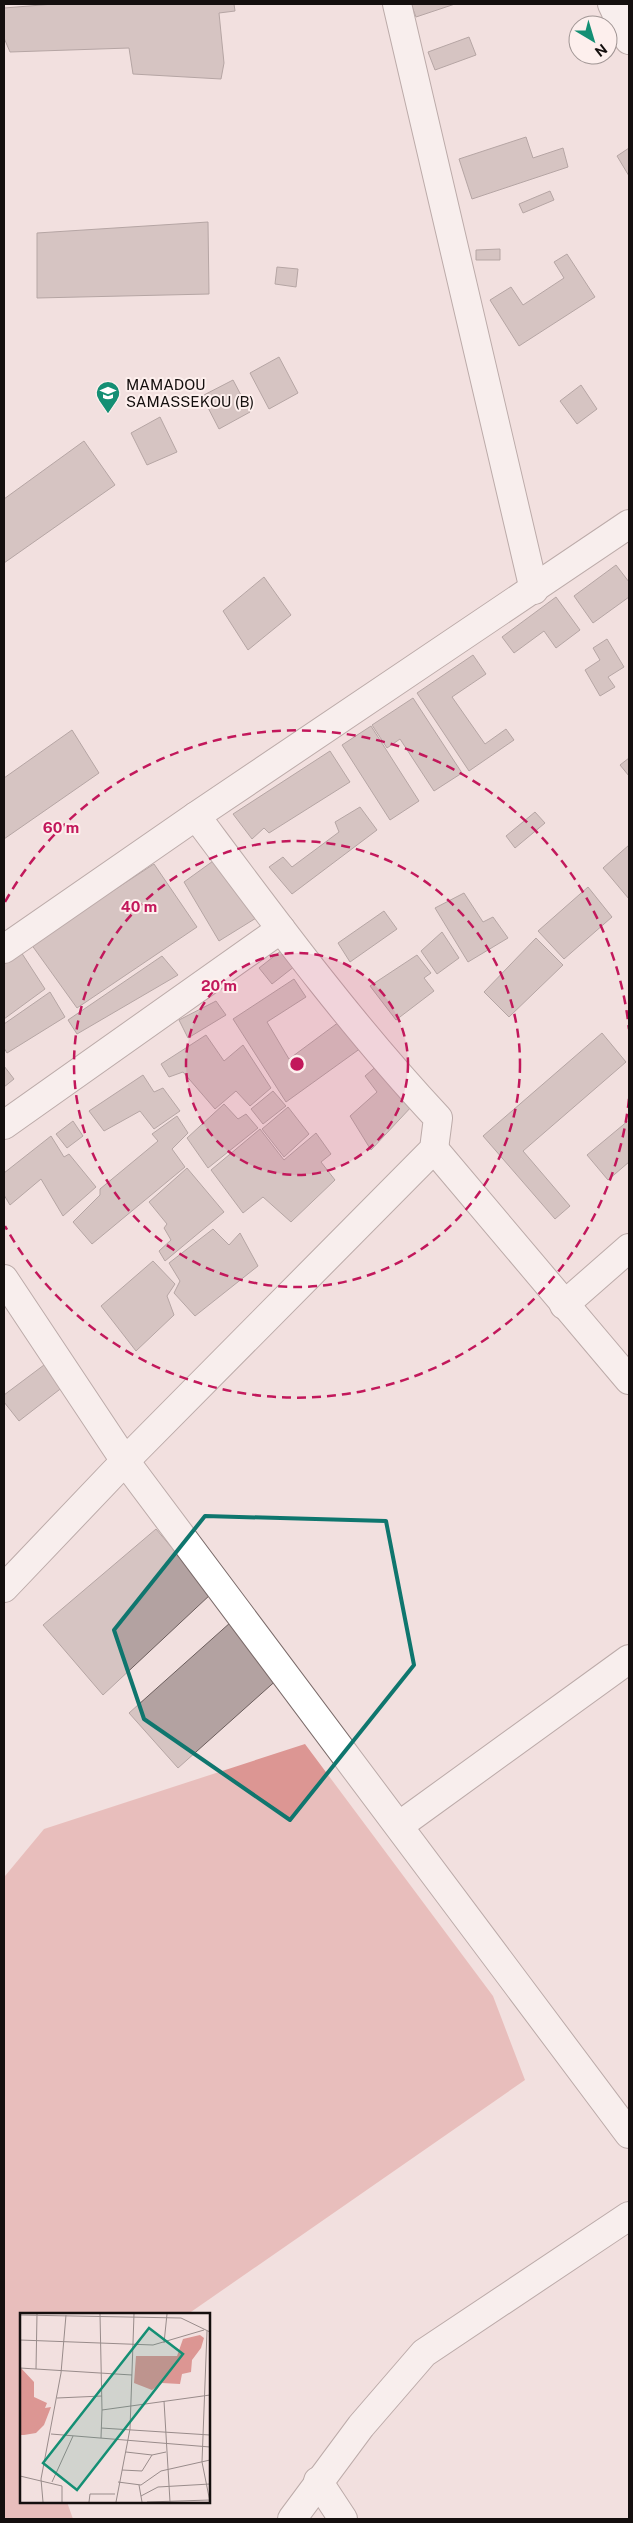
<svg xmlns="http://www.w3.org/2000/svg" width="633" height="2523" font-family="'Public Sans',sans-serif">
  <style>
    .water { fill: #dc9693 }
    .building { fill: #b3a2a1; stroke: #6c5e5d }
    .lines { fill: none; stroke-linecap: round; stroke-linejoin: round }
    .minor-casing { stroke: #7a6a69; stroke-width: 30 }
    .minor { stroke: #fff; stroke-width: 28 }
    .marked { fill: none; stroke: #0f766e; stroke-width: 4; stroke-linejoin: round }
    .ring { fill: none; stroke: #c2185b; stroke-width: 2.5; stroke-dasharray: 9 6 }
    .labels { text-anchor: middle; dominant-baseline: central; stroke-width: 4; stroke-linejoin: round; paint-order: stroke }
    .poi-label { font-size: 15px; fill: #140f0e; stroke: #fdefed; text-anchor: start }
    .inset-road { fill: none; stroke: #998c8b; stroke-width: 1 }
    .view { fill: #148f74; fill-opacity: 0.15; stroke: #148f74; stroke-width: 2.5 }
    .inset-edge { fill: none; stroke: #140f0e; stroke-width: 2.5 }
    .centre { fill: #c2185b; stroke: #fdefed; stroke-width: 2.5 }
    .ring-label { font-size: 15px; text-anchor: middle; font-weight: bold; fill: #c2185b; stroke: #fdefed; stroke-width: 4; stroke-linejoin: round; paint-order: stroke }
  </style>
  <rect width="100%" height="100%" fill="#f2e0df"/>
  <path class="water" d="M305,1744l188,252 32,84 -337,234h-167v188h46l6,17h-69l1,-643 39,-47z"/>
  <g class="building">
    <path d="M54,4h180l1,7 -16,2 5,50 -3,16 -88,-5 -4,-26 -119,4 -6,-14v-30z"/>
    <path d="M411,4h44l-39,13z"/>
    <path d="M469,37l7,18 -41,15 -7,-18z"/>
    <path d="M526,137l7,21 30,-10 5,19 -96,32 -13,-40z"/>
    <path d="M629,148v28l-12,-20z"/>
    <path d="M550,191l4,9 -31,13 -4,-9z"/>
    <path d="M208,222l1,72 -172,4v-65z"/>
    <path d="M500,249v11h-24v-10z"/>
    <path d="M567,254l28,43 -76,49 -29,-46 21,-13 12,18 41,-27 -10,-16z"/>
    <path d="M277,267l21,2 -2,18 -21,-3z"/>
    <path d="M279,357l19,36 -29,16 -19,-36z"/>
    <path d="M233,380l17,32 -31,17 -17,-33z"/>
    <path d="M581,385l16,24 -20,15 -17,-23z"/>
    <path d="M160,417l17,35 -30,13 -16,-32z"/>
    <path d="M84,441l31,44 -111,78v-64z"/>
    <path d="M616,565l13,17v15l-36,26 -19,-27z"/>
    <path d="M264,577l27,38 -43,35 -25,-39z"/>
    <path d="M556,597l24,33 -24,18 -12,-17 -30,22 -12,-16z"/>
    <path d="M607,639l17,28 -16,10 7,10 -15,9 -15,-26 15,-10 -7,-12z"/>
    <path d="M473,655l13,19 -34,23 33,47 21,-15 8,11 -45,31 -52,-78z"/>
    <path d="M413,698l49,75 -28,18 -34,-52 -13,9 -15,-23z"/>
    <path d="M371,726l48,75 -29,19 -48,-75z"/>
    <path d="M72,730l27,43 -95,66v-61z"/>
    <path d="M330,751l20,31 -81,51 -5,-5 -12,11 -19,-25z"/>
    <path d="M629,758v18l-9,-11z"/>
    <path d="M360,807l17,23 -85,64 -23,-27 14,-10 9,10 47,-35 -4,-10z"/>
    <path d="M535,812l10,11 -30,25 -9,-12z"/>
    <path d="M629,845v54l-26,-31z"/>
    <path d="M220,856l41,59 -42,26 -35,-59z"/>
    <path d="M154,864l43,63 -120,81 -46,-64z"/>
    <path d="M588,887l24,30 -48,42 -26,-28z"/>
    <path d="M464,893l19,29 10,-5 15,21 -40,24 -33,-54z"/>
    <path d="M384,911l13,18 -47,33 -12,-19z"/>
    <path d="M442,932l17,26 -22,16 -16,-23z"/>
    <path d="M536,938l27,27 -54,52 -25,-25z"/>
    <path d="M282,950l13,16 -23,18 -13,-16z"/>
    <path d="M21,952l24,37 -41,30v-56z"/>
    <path d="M417,955l14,18 -7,5 10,13 -38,29 -26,-34z"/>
    <path d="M162,956l16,19 -101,59 -9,-14z"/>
    <path d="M294,979l12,18 -39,25 22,37 54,-40 18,29 -75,54 -53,-83z"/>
    <path d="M50,992l15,25 -58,36 -3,-5v-24z"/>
    <path d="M216,1001l10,14 -38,23 -9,-18z"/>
    <path d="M602,1033l24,29 -103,89 47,55 -15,13 -72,-83z"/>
    <path d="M206,1035l18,26 19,-16 28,43 -21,18 -14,-15 -21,18 -32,-37 -14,5 -8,-13z"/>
    <path d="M379,1064l34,41 -42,45 -21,-34 27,-24 -12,-16z"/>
    <path d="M4,1066l10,13 -10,8z"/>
    <path d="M143,1075l11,17 9,-4 17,23 -26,18 -14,-18 -36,20 -15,-20z"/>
    <path d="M273,1091l13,15 -23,18 -12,-15z"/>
    <path d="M224,1104l14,15 8,-5 12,14 -50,40 -21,-30z"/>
    <path d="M288,1107l21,27 -25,23 -22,-28z"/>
    <path d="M177,1116l11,17 -16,16 13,18 -93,77 -19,-22 27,-27v-6l58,-48 -6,-7z"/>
    <path d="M629,1120v42l-21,18 -21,-25z"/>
    <path d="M73,1121l10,15 -16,12 -11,-14z"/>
    <path d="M260,1129l24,31 32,-27 15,21 -10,8 14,18 -44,42 -28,-25 -20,16 -32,-43z"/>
    <path d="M51,1136l13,21 5,-3 27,33 -33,29 -22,-37 -31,26 -6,-10v-22z"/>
    <path d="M187,1168l37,44 -59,49 -6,-10 12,-11 -7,-12 3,-4 -18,-22z"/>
    <path d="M213,1229l16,16 11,-12 18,33 -63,50 -21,-23 6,-12 -11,-18z"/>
    <path d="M153,1261l22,23 -8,12 7,19 -38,36 -35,-45z"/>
    <path d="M48,1362l20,21 -49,38 -15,-19v-7z"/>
    <path d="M156,1529l55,65 -108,101 -60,-70z"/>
    <path d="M231,1622l49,55 -102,91 -49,-55z"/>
  </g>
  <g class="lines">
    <g class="minor-casing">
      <g id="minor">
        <path d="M397,4l137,586"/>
        <path d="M612,4l17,36"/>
        <path d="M4,949l192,-133 433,-292"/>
        <path d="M4,1125l277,-196"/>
        <path d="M434,1149l195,231"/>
        <path d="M4,1279l121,182 504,673"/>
        <path d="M564,1305l65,-57"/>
        <path d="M4,1588l121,-127 309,-312 4,-31c-88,-94 -165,-199 -242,-302"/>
        <path d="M400,1825l229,-166"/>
        <path d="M318,2481l25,38"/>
        <path d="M292,2519l69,-93 63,-73 205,-137"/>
      </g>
    </g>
    <use href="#minor" class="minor"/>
  </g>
  <path d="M0 0H633V2523H0ZM205,1516l181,5 28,144 -124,155 -146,-101 -30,-89z" fill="#f2e0df" fill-opacity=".55" fill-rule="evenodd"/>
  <path class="marked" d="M205,1516l181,5 28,144 -124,155 -146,-101 -30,-89z"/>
  <circle cx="297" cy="1064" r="111" fill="#c2185b" fill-opacity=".12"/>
  <g class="ring">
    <circle cx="297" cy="1064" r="111"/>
    <circle cx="297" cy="1064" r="223"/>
    <path d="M629 1099A334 334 0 0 1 5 1226M5 902A334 334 0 0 1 629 1029"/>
  </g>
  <defs>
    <g id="school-pin" transform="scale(1.25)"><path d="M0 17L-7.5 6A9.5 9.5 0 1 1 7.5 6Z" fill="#148f74" stroke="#fdefed"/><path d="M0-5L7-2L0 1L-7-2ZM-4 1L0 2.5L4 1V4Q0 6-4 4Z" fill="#fff"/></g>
  </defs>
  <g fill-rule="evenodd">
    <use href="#school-pin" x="108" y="393"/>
  </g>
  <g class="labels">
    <g class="poi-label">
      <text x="126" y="384">MAMADOU<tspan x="126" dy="17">SAMASSEKOU (B)</tspan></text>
    </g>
  </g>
  <g transform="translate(20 2313)">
    <rect width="190" height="190" fill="#f2e0df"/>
    <path d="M180,22l4,3 -3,10 -9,12 -1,12 -9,2 -2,10 -18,-1 -10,7 -18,-7 2,-27h41l6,-17zM0,54l14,15v15l13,6 -2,5 6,-1 -7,18 -8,8 -12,2h-4z" fill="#dc9693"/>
    <path class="inset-road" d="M80,1l2,96M0,2l161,3 29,14M187,18l-5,131 8,40M0,27l133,5 51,-15M144,30l3,-29M0,55l112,7M16,56l1,-55M37,85l45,-2M144,88l6,101M81,115l109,7M31,121l159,13M81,125l1,-28 108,-15M106,139l26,3M102,157l20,1 10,-16 14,-3M0,163l42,10v16M32,169l21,-46M98,169l23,3 20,-14 49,-11M119,172l3,17M121,183l17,-9 52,-3M23,189l-2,-23 20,-106 5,-58M69,189l1,-8h25M96,189l14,-73 4,-115M127,189l63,-2"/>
    <path class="view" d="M129,15l34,26 -106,136 -34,-27z"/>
    <rect width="190" height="190" class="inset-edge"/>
  </g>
  <circle cx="297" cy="1064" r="8" class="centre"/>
  <g class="ring-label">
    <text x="61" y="833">60 m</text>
    <text x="139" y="912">40 m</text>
    <text x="219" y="991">20 m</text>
  </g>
  <rect width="633" height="2523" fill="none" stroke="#140f0e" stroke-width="10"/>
  <g transform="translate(593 40) rotate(142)"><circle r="24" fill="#fdefed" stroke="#a09594"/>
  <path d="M0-4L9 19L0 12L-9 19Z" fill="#148f74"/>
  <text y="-8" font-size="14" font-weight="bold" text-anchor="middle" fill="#140f0e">N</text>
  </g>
</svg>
